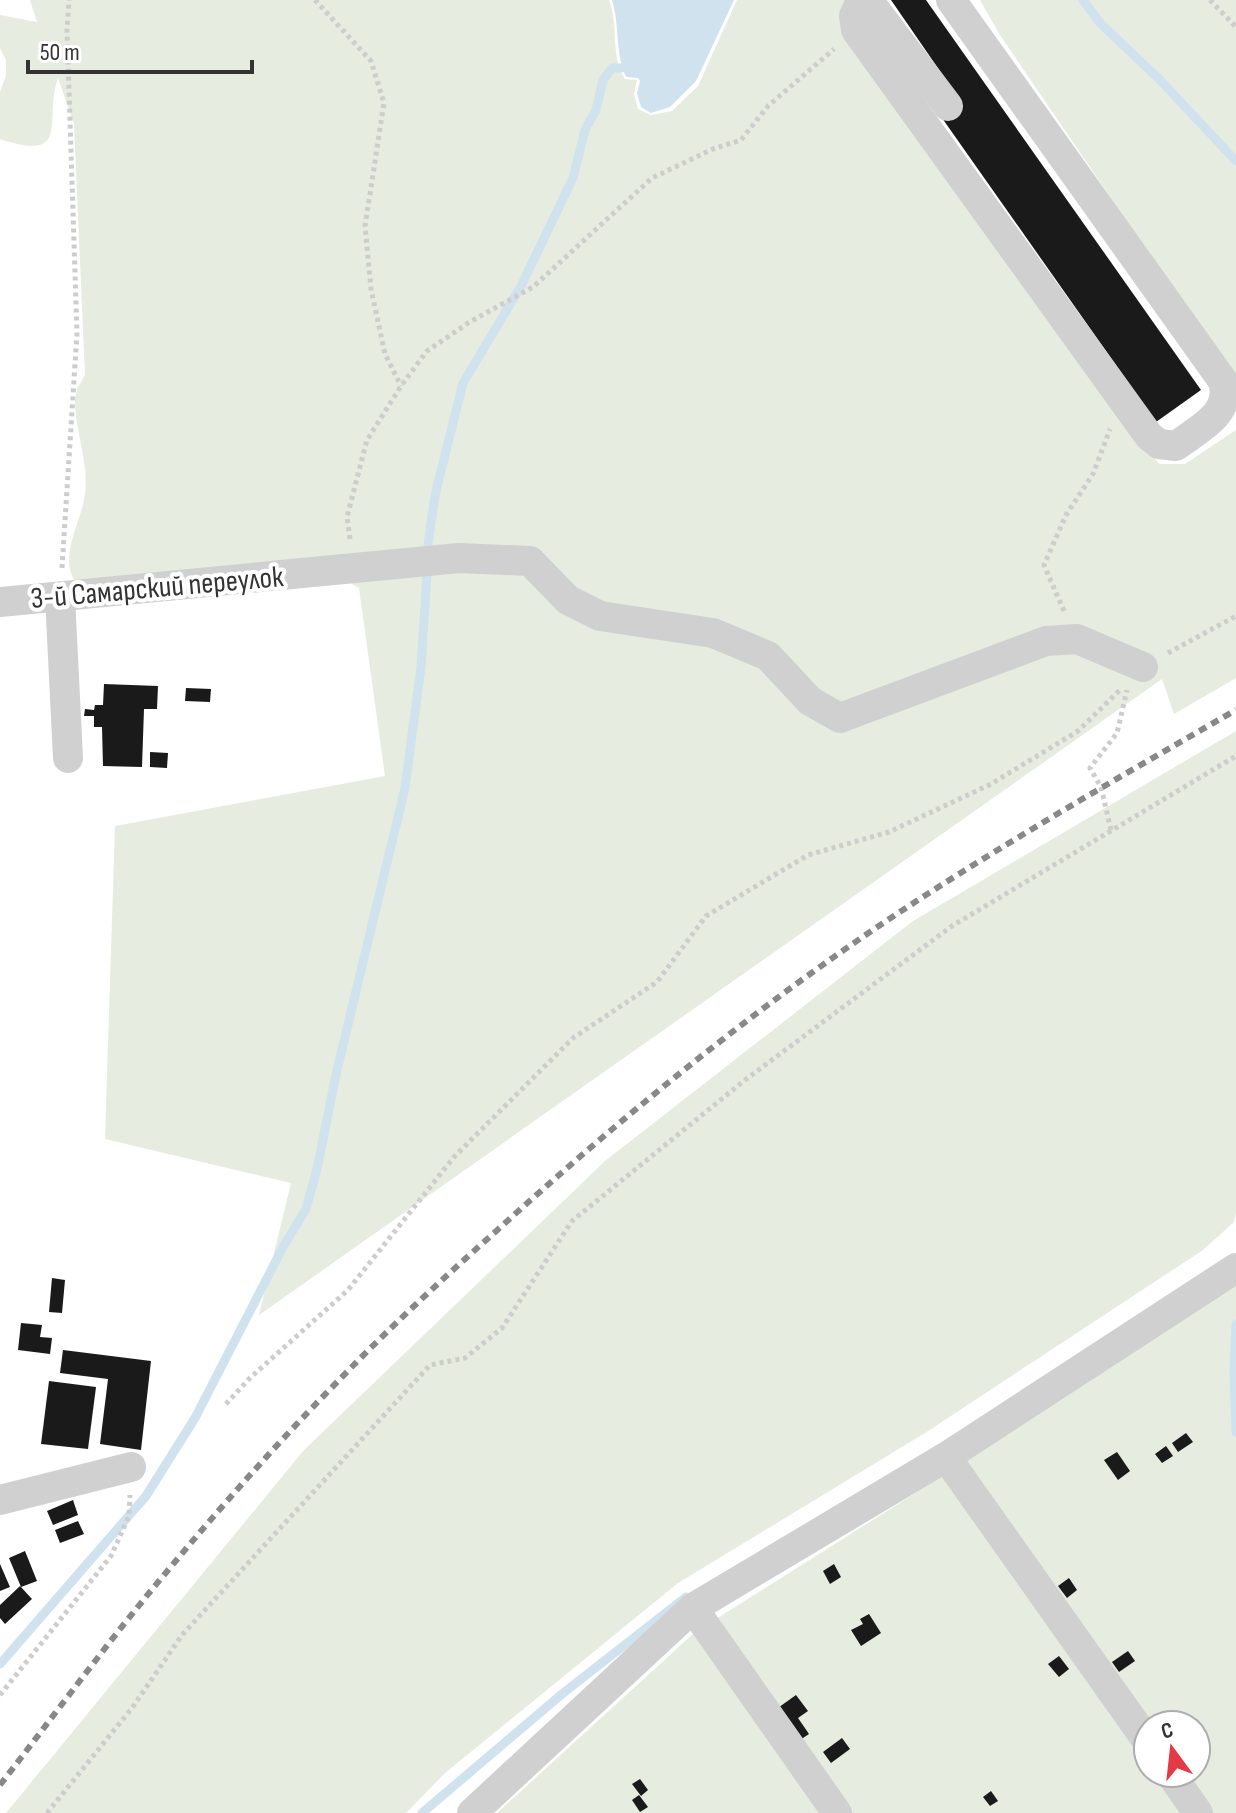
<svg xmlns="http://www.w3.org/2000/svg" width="1236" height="1813" font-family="'Sofia Sans Condensed',sans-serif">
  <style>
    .green { fill: #e6ecdf; fill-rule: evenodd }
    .water { fill: #cfe2ee }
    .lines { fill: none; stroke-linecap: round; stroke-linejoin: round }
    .stream { stroke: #cfe2ee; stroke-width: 9 }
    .building { fill: #1a1a1a }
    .path { stroke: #cdcdcd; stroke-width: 5; stroke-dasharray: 4 4; stroke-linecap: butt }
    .minor { stroke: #d0d0d0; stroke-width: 30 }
    .rail { stroke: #888; stroke-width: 6; stroke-dasharray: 8 6; stroke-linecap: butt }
    .labels { text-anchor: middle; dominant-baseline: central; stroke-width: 8; stroke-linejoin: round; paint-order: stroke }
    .street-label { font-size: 30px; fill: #333; stroke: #fff }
  </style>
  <rect width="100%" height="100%" fill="#fff"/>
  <g class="green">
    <path d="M30,0h579c10,25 1,57 16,79l12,1 -3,14 4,15 13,6 21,-4 26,-25 39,-86h114l-11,22 319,442h26l51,-34v248l-62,36 -12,-35 -903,636 32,-132 -186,-44 10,-313 270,-50 -26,-188 -44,-25 -237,22c-21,-24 1,-59 6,-85 7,-34 -9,-66 -9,-100l2,-11 8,-14 -11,-251 -16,-46c-15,41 15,85 -58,61v-47l6,-17v-15l-6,-12v-33l37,7z"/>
    <path d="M980,0h256v382l-236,-347z"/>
    <path d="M1236,731v482l-2,9 -31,28 -278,183 -247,150 -233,190 -39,40h-400l298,-363 301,-289 308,-240z"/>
    <path d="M1236,1284v529h-739l197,-180 250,-158zM1148,1725h48v48h-48z"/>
  </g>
  <path class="water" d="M612,0h122l-38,81 -26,26 -19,6 -10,-6 -4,-14 3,-12 -2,-3 -12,-1c-11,-23 -6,-52 -14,-77z"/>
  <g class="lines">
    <g class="stream">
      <path d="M1083,0l17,23 59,56 77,82"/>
      <path d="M428,545l7,-50 28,-112 58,-97 52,-108 12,-48 11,-20 7,-30 9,-12h9"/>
      <path d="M1236,1324l-2,47 2,61"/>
      <path d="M0,1664l146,-168 49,-78 88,-171 23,-38 11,-40 20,-99 68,-282 16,-121 6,-93"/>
      <path d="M422,1813l140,-119 124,-97"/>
    </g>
  </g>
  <g class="building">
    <path d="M891,0h35l275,390 -45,32 -214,-304 20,-15z"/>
    <path d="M104,684l54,2 -1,23h-13l-2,58 -39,-1 -1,-39h-8v-11h-10l1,-7 9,1 1,-5h8z"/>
    <path d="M186,688l25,1 -1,13 -25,-1z"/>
    <path d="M150,752l18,1 -1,15 -17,-1z"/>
    <path d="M52,1278l13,2 -3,33 -13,-1z"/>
    <path d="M21,1323l21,2 -2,12 12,1 -2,16 -32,-4z"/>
    <path d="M63,1350l88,11 -10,89 -41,-6 8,-65 -48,-6z"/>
    <path d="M49,1381l47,6 -8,62 -47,-5z"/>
    <path d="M1186,1433l7,9 -15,10 -6,-9z"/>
    <path d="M1166,1446l7,10 -11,7 -7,-9z"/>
    <path d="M1117,1452l13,19 -12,9 -14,-20z"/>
    <path d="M73,1500l5,15 -25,10 -6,-14z"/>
    <path d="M78,1521l6,13 -24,9 -5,-13z"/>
    <path d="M25,1551l12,30 -16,6 -12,-29z"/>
    <path d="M0,1564l10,23 -10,4z"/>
    <path d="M834,1564l7,13 -11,7 -7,-13z"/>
    <path d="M1069,1578l8,12 -10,8 -9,-12z"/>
    <path d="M20,1586l12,13 -27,25 -5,-6v-13z"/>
    <path d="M869,1614l12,19 -20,13 -10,-16 12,-6 -3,-5z"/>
    <path d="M1128,1651l7,10 -16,11 -7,-10z"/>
    <path d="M1059,1656l10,13 -10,8 -11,-13z"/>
    <path d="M796,1695l12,16 -10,7 11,16 -12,8 -22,-32z"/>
    <path d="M842,1738l8,11 -19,14 -8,-11z"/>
    <path d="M640,1779l8,11 -7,6 -9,-12z"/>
    <path d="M991,1791l7,10 -8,5 -7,-9z"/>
    <path d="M639,1795l9,12 -8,5 -8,-12z"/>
  </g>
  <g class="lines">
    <g class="path">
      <path d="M315,0l56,61 13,42 -19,123 6,63 14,65 16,32"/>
      <path d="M1210,0l26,27"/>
      <path d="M350,539l-3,-22 20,-77 34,-54 26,-35 41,-28 65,-36 119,-109 61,-29 28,-9 27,-34 66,-57"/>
      <path d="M62,568l15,-235 -10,-303 2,-30"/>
      <path d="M1064,611l-20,-46 22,-50 27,-41 17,-45"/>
      <path d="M1168,653l68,-37"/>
      <path d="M1111,830l-10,-43 -11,-19 27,-35 10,-43"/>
      <path d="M226,1404l24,-26 98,-88 106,-133 119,-119 84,-56 49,-66 102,-61 81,-23 102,-48 87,-53 44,-43"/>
      <path d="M0,1695l111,-139 18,-40 1,-21"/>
      <path d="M47,1813l85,-105 50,-73 248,-270 35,-7 37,-30 70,-107 173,-141 207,-154 284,-170"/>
    </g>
    <g class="minor">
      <path d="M861,0l-7,16 2,14 293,406 10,8 17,2c22,-17 57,-32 47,-65l-272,-381"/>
      <path d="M868,0l80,106"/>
      <path d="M60,597l8,161"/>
      <path d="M0,602l459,-44 71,3 38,39 32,16 113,17 55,23 42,45 30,17 206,-77 31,-2 66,28"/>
      <path d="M946,1457l202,285"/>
      <path d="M0,1500l131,-33"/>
      <path d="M693,1608l144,205"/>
      <path d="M1170,1773l28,40"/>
      <path d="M472,1813l221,-205 253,-151 290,-189"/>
    </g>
    <path class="rail" d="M0,1785c56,-72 110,-146 169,-216 55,-66 112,-130 172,-191 52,-54 107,-104 163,-154 129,-117 265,-227 411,-322 105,-68 213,-130 321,-192"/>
  </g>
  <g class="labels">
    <g class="street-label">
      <text transform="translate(157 588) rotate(-5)">3-й Самарский переулок</text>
    </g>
  </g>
  <g transform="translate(1172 1749) rotate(345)"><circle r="38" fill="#ffffff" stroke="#adadad" stroke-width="2"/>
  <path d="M0-6L14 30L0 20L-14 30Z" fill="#e63946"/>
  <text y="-12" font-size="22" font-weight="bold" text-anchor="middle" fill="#333333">С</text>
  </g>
  <path d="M28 60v12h224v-12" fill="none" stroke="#333333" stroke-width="4"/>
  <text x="40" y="60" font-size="24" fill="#333333" stroke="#ffffff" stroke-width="6" paint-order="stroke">50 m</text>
</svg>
